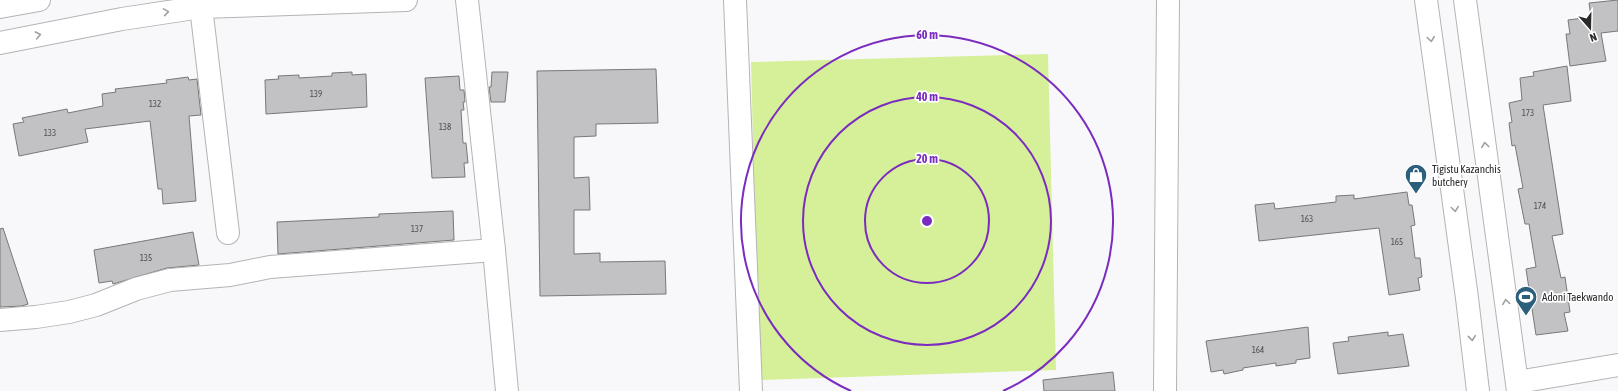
<svg xmlns="http://www.w3.org/2000/svg" width="1618" height="391" font-family="'Asap Condensed',sans-serif">
  <style>
    .green { fill: #d6ef99 }
    .building { fill: #c2c2c5; stroke: #78787a }
    .lines { fill: none; stroke-linecap: round; stroke-linejoin: round }
    .minor-casing { stroke: #b4b4b7; stroke-width: 24 }
    .secondary-casing { stroke: #b4b4b7; stroke-width: 24 }
    .minor { stroke: #fff; stroke-width: 22 }
    .secondary { stroke: #fff; stroke-width: 22 }
    .oneway { stroke: #9f9f9f }
    .ring { fill: none; stroke: #7b2cbf; stroke-width: 2 }
    .labels { text-anchor: middle; dominant-baseline: central; stroke-width: 3.5; stroke-linejoin: round; paint-order: stroke }
    .number-label { font-size: 9px; fill: #4f4f51 }
    .poi-label { font-size: 11px; fill: #29292a; stroke: #fff; text-anchor: start }
    .centre { fill: #7b2cbf; stroke: #fff; stroke-width: 2 }
    .ring-label { font-size: 12px; text-anchor: middle; font-weight: bold; fill: #7b2cbf; stroke: #fff; stroke-width: 3.5; stroke-linejoin: round; paint-order: stroke }
  </style>
  <rect width="100%" height="100%" fill="#f8f8fa"/>
  <path class="green" d="M1048,54l8,316 -297,10 -8,-318z"/>
  <g class="building">
    <path d="M1618,0v31l-17,2 5,28 -36,5 -4,-32h4l-2,-14 23,-3 -2,-14z"/>
    <path d="M1567,66l4,35 -28,4 20,129 -11,2 9,42 4,-1 5,35 -6,1 4,18 -32,4 -10,-66 10,-2 -7,-43h-4l-7,-35 5,-1 -8,-43 -3,1 -3,-23 3,-1 -3,-19 13,-3 -2,-22 14,-2 -1,-4z"/>
    <path d="M656,69l2,54 -62,1v12l-22,1v41l15,-1 1,33h-16v44l26,-1v9l65,-1 1,33 -126,2 -3,-225z"/>
    <path d="M352,72v3l14,-1 1,33 -101,7 -1,-34 14,-1 -1,-3 21,-1v3l33,-2v-3z"/>
    <path d="M492,72h16l-3,30h-14l-2,-15h2z"/>
    <path d="M459,76l1,14h4l1,12h-2l1,8h-3l2,33h3l2,20h-4l1,14 -33,1 -7,-100z"/>
    <path d="M188,77l1,3 8,-1 4,36 -12,1 7,85 -33,3 -1,-15h-4l-8,-68 -65,8 3,13 -69,14 -6,-32 11,-2 -2,-4 45,-9 1,4 35,-7 -1,-12 14,-2 -1,-3 52,-6 -1,-3z"/>
    <path d="M1407,192l2,13h3l3,20 -4,1 4,32h5l2,19 -4,1 2,12 -31,5 -10,-67 -120,13 -4,-36 19,-2 1,6 61,-7v-6l18,-1v4z"/>
    <path d="M453,211l1,29 -176,14 -1,-32 102,-5v-3z"/>
    <path d="M3,228l25,76 -6,2 -22,1v-78z"/>
    <path d="M193,232l6,33 -32,3 -54,16 -1,-3 -13,2 -5,-33z"/>
    <path d="M1308,327l2,31 -14,2v3l-20,3v-3l-33,5v2l-19,4 -1,-4 -12,2 -5,-31z"/>
    <path d="M1388,332v4l15,-2 6,32 -71,8 -5,-31 16,-2 -1,-4z"/>
    <path d="M1113,372l2,19h-71l-1,-11z"/>
  </g>
  <g class="lines">
    <g class="minor-casing">
      <g id="minor">
        <path d="M467,0l27,250 13,141"/>
        <path d="M735,0l16,391"/>
        <path d="M0,7l39,-7"/>
        <path d="M201,7l27,226"/>
        <path d="M0,43l122,-24 79,-12 205,-7"/>
        <path d="M0,320l36,-3 33,-5 27,-7 40,-16 34,-9 60,-5 40,-8 224,-17"/>
        <path d="M1518,382l100,-17"/>
        <path d="M1165,391l3,-391"/>
      </g>
    </g>
    <g class="secondary-casing">
      <g id="secondary">
        <path d="M1426,0l41,298 11,93"/>
        <path d="M1465,0l53,391"/>
      </g>
    </g>
    <use href="#minor" class="minor"/>
    <use href="#secondary" class="secondary"/>
  </g>
  <defs><path id="oneway-chevron" d="M-2-3.5L2.5 0L-2 3.5" fill="none" stroke-width="1.6" stroke-linecap="round" stroke-linejoin="round"/></defs>
  <g class="oneway">
    <use href="#oneway-chevron" transform="translate(166 12) rotate(-9)"/>
    <use href="#oneway-chevron" transform="translate(38 35) rotate(-11)"/>
    <use href="#oneway-chevron" transform="translate(1431 39) rotate(82)"/>
    <use href="#oneway-chevron" transform="translate(1485 145) rotate(-98)"/>
    <use href="#oneway-chevron" transform="translate(1455 209) rotate(82)"/>
    <use href="#oneway-chevron" transform="translate(1506 302) rotate(-98)"/>
    <use href="#oneway-chevron" transform="translate(1472 338) rotate(84)"/>
  </g>
  <g class="ring">
    <circle cx="927" cy="221" r="62"/>
    <circle cx="927" cy="221" r="124"/>
    <path d="M851 391A186 186 0 1 1 1003 391"/>
  </g>
  <defs>
    <g id="shop-pin" transform="scale(1.15)"><path d="M0 17L-7.5 6A9.5 9.5 0 1 1 7.5 6Z" fill="#2c5f7c" stroke="#fff"/><path d="M-5-2.5h2.3a2.7 3.5 0 0 1 5.4 0H5L5.5 6h-11ZM-1.5-2.5h3a1.5 2.3 0 0 0-3 0Z" fill="#fff"/></g>
    <g id="stadium-pin" transform="scale(1.15)"><path d="M0 17L-7.5 6A9.5 9.5 0 1 1 7.5 6Z" fill="#2c5f7c" stroke="#fff"/><path d="M0-5a6.5 5 0 1 0 0 10a6.5 5 0 1 0 0-10ZM-3.5-1.8h7v3.6h-7Z" fill="#fff"/></g>
  </defs>
  <g fill-rule="evenodd">
    <use href="#shop-pin" x="1416" y="175"/>
    <use href="#stadium-pin" x="1526" y="297"/>
  </g>
  <g class="labels">
    <g class="number-label">
      <text x="316" y="94">139</text>
      <text x="155" y="104">132</text>
      <text x="1528" y="113">173</text>
      <text x="445" y="127">138</text>
      <text x="50" y="133">133</text>
      <text x="1540" y="206">174</text>
      <text x="1307" y="219">163</text>
      <text x="417" y="229">137</text>
      <text x="1397" y="242">165</text>
      <text x="146" y="258">135</text>
      <text x="1258" y="350">164</text>
    </g>
    <g class="poi-label">
      <text x="1432" y="169">Tigistu Kazanchis<tspan x="1432" dy="13">butchery</tspan></text>
      <text x="1542" y="297">Adoni Taekwando</text>
    </g>
  </g>
  <circle cx="927" cy="221" r="6" class="centre"/>
  <g class="ring-label">
    <text x="927" y="39">60 m</text>
    <text x="927" y="101">40 m</text>
    <text x="927" y="163">20 m</text>
  </g>
  <g transform="translate(1590 28) rotate(160)" stroke="#ffffff" stroke-width="3" paint-order="stroke">
  <path d="M0-3L7 15L0 10L-7 15Z" fill="#29292a"/>
  <text y="-6" font-size="11" font-weight="bold" text-anchor="middle" fill="#29292a">N</text>
  </g>
</svg>
